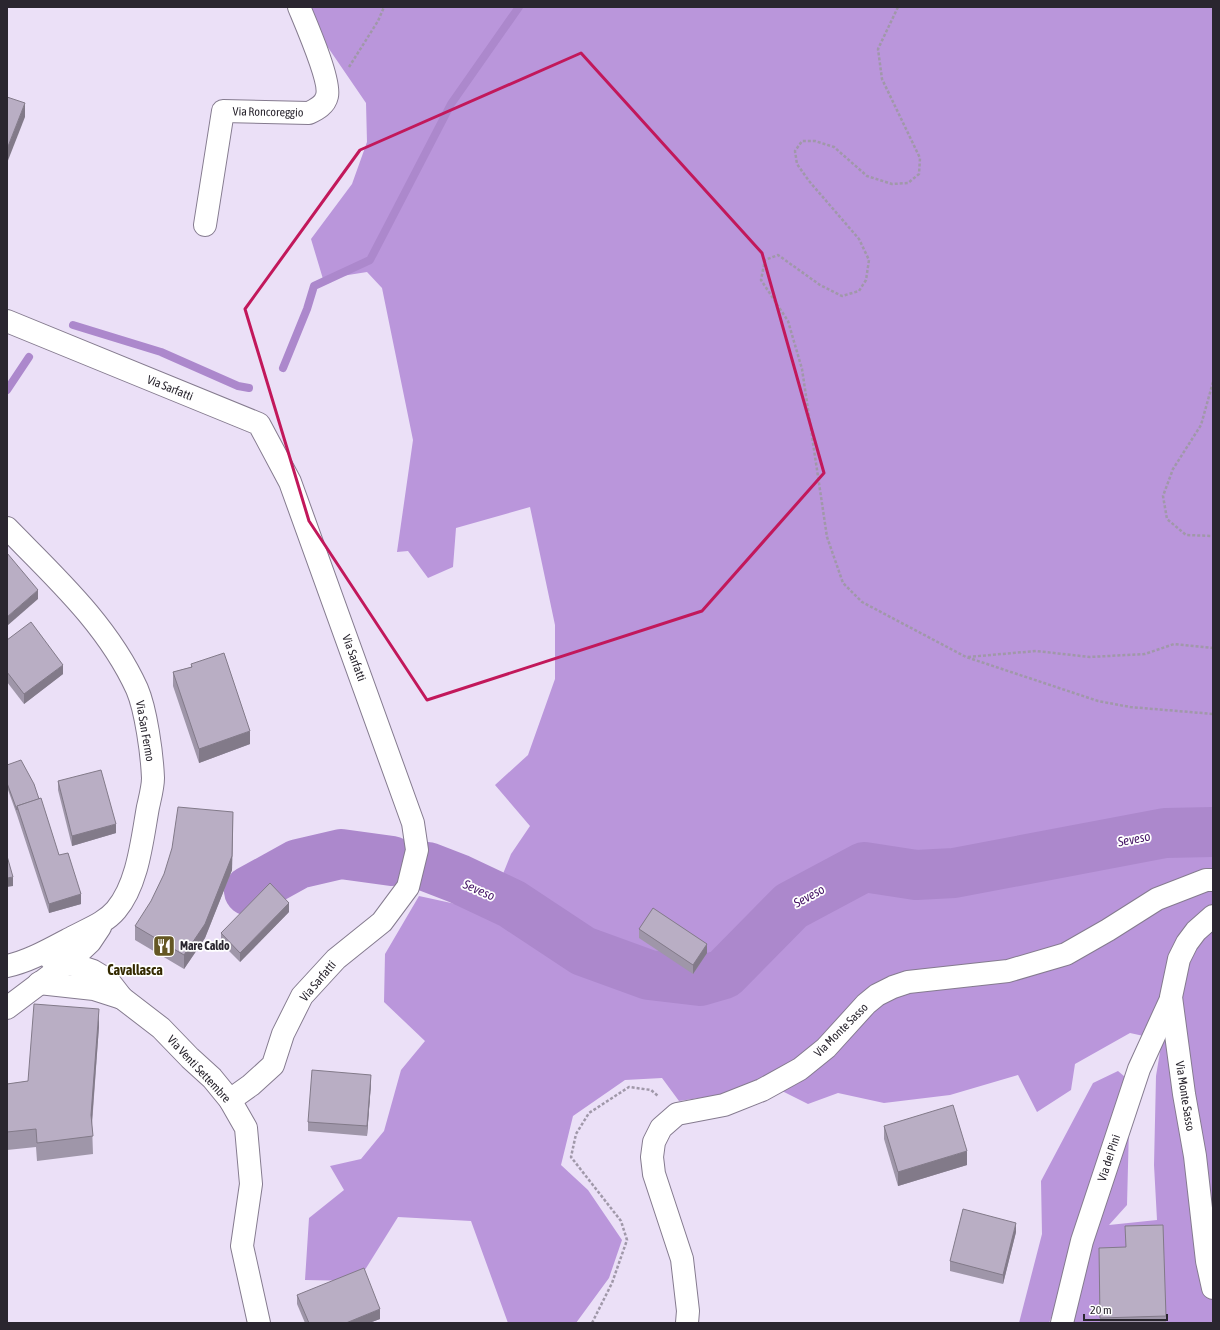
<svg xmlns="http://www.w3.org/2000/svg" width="1220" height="1330" font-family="'Asap Condensed',sans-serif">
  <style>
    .forest { fill: #ba96db }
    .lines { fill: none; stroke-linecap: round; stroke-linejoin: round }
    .stream { stroke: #ac88cc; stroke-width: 8 }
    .river { stroke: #ac88cc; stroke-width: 50 }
    .street-casing { stroke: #857b8f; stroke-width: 24 }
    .secondary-casing { stroke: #857b8f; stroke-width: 24 }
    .path { stroke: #a098a9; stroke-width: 2.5; stroke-dasharray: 3 2; stroke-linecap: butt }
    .street { stroke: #fff; stroke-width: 22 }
    .secondary { stroke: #fff; stroke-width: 22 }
    .wall { fill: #9f96a9 }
    .shaded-wall { fill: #827a89 }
    .building { fill: #b9aec4; stroke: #827a89 }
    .marked { fill: none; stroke: #c2185b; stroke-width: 3; stroke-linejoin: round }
    .labels { text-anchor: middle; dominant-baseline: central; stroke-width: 3.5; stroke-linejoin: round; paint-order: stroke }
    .street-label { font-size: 12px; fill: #2a262f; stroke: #fff }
    .poi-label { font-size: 12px; font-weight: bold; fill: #2a262f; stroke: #fff; text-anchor: start }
    .water-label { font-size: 13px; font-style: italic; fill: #481868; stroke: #fff }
    .quarter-label { font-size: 14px; font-weight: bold; fill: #342a00; stroke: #fff }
  </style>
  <rect width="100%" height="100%" fill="#ebe0f7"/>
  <path class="forest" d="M312,7h901v1316h-149l-2,-32 -13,32h-30l23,-89 -1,-53 52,-98 25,-12 14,12 -3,44 -2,78 -18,20 48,-5 -3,-55 2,-89 6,-36 -32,-7 -55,31 -4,26 -34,22 -19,-37 -68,20 -66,8 -46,-10 -30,11 -34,-17 -95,14 -17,-23 -37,2 -52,36 -12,49 27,25 34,50 -13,38 -33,45h-68l-37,-102 -73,-4 -40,64 -53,-1 4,-62 35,-28 -14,-24 31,-7 23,-28 17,-61 24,-29 -41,-39 1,-48 34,-58 69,15 23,-57 19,-28 -35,-41 33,-30 27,-76v-54l-25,-118 -74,21 -3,39 -25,11 -20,-27 -11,1 16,-112 -31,-152 -15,-16 -44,7 -12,-40 41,-55 15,-42 -1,-39 -52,-76z"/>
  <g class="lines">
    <g class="stream">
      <path d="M73,325l88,27 77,34 11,2"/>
      <path d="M283,368l24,-59 7,-23 56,-26 81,-156 68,-97"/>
      <path d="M7,390l22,-33"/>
    </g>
    <g class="river">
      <path d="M428,867l31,12 53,25 71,47 66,24 51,6 24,-7 67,-68 73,-39 52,8 38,-2 211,-40 48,-1"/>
      <path d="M249,891l49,-27 43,-10 51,7"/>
    </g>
    <g class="street-casing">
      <g id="street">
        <path d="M205,225l18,-114 86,2c8,-4 16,-8 18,-17 4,-15 -21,-72 -28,-89"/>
        <path d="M7,321l252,103 31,58 123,341 4,27 -9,37 -26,35 -46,37 -34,37 -19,38 -10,31 -22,20 -21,15"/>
        <path d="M1213,916l-17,15 -9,12 -8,16 -8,38 13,97 11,62 12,105 6,27"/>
        <path d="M51,959l33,9 9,3 15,9 14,18 39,30 29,30 22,20 18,22 16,28 5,56 -9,62 17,77"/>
        <path d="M39,983l55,6 28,9"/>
        <path d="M687,1323l1,-12 -6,-52 -28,-85 -2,-17 2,-15 7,-14 16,-14 47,-9 38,-15 38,-21 26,-21 40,-44 11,-9 16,-8 15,-5 100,-11 58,-17 42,-24 49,-31 49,-19h7"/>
        <path d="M1062,1323l20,-82 57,-172 32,-70"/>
      </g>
    </g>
    <g class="secondary-casing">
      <g id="secondary">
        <path d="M7,528c48,49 101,97 130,161 9,21 15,65 16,89 0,9 -3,20 -5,29 -6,33 -10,77 -32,103 -11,13 -28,19 -43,27 -21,11 -43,24 -66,29"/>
        <path d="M7,1008l65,-49 18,-17 10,-15"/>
      </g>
    </g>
    <g class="path">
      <path d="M898,7l-20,42 4,30 38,79 -1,16 -11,9 -16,1 -25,-8 -33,-29 -19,-6h-13l-7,10 2,13 12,17 50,58 10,21 -3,20 -7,11 -17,5 -22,-11 -42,-30 -13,5 -4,20 27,41 14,48 25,168 16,46 19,19 104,55 132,44 32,6 83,7"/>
      <path d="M349,67l29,-46 6,-14"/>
      <path d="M1213,382l-12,43 -28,44 -10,27 4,23 19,16 27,1"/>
      <path d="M968,657l68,-6 54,6 55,-3 29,-10 39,4"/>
      <path d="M592,1323l20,-40 15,-43 -6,-19 -50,-64 5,-23 13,-21 40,-26 22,3 7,6"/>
    </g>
    <use href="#street" class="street"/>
    <use href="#secondary" class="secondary"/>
  </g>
  <g class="wall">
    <path d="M7,640l56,34 -39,30 -17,-22z"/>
    <path d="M191,664l59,80 -51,19 -26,-77v-14l18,-5z"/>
    <path d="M7,765l52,90 22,49 -32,9 -32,-98 -10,-28z"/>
    <path d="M58,781l58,52 -44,13 -14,-56z"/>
    <path d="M233,825l-1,45 -27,68 -21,31 -49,-29v-14z"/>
    <path d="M289,912l-49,50 -19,-19v-10z"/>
    <path d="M639,929l68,24 -14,21 -54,-36z"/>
    <path d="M99,1026l-7,99 1,29 -56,7 -1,-14 -29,3v-66l21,-3z"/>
    <path d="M371,1084l-4,52 -59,-5v-9z"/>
    <path d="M884,1126l83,39 -69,21 -14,-47z"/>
    <path d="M1163,1225l3,98h-66l-1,-75h27l-1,-22z"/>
    <path d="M1016,1232l-13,52 -53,-13v-10z"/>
    <path d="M297,1295l83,24 -11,4h-64l-8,-19z"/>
  </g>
  <g class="shaded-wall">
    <path d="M25,103v14l-18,46v-14z"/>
    <path d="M38,590v9l-31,27v-9z"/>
    <path d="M63,665v9l-39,30v-10z"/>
    <path d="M250,731v13l-51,19v-14z"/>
    <path d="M233,812l-1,58 -27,68 -21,31v-14z"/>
    <path d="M116,824v9l-44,13v-10z"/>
    <path d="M13,877v9l-6,1v-9z"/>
    <path d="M81,894v10l-32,9v-9z"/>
    <path d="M289,903v9l-49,50v-9z"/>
    <path d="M707,944v9l-14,21v-9z"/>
    <path d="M99,1009v17l-8,107v-18z"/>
    <path d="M371,1075v9l-4,52v-10z"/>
    <path d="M967,1151v14l-69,21v-14z"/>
    <path d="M1016,1223v9l-13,52v-9z"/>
    <path d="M380,1309v10l-11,4h-23z"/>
  </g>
  <g class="building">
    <path d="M7,97l18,6 -18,46z"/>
    <path d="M7,553l31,37 -31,27z"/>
    <path d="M31,622l32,43 -39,29 -17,-22v-32z"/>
    <path d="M224,653l26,78 -51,18 -26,-77 19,-5 -1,-3z"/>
    <path d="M21,760l13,24 5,15 -22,7v4l-10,-27v-18z"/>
    <path d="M101,770l15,54 -44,12 -14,-55z"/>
    <path d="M41,798l18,57 9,-2 13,41 -32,10 -32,-98z"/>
    <path d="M178,807l55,5 -1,44 -27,68 -21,31 -49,-29 16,-25 13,-27 8,-26z"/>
    <path d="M7,856l6,21 -6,1z"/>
    <path d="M270,883l19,20 -49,50 -19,-20z"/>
    <path d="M653,908l54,36 -14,21 -54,-36z"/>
    <path d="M34,1004l65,5 -8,106 2,21 -56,7 -1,-14 -29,3v-48l21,-3z"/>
    <path d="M312,1070l59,5 -4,51 -59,-4z"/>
    <path d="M953,1105l14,46 -69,21 -14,-46z"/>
    <path d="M963,1209l53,14 -13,52 -53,-14z"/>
    <path d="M1163,1225l3,91 -66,2 -1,-70 27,-1 -1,-21z"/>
    <path d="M364,1268l16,41 -34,14h-37l-12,-28z"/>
  </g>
  <path class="marked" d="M581,53l181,200 62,220 -122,138 -275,89 -118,-179 -64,-212 115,-159z"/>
  <defs>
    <g id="restaurant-square" transform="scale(1.15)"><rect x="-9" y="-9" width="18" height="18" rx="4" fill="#645723" stroke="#fff"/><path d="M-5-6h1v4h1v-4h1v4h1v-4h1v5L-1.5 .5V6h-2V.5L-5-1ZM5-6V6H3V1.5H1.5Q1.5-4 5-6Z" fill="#fff"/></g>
  </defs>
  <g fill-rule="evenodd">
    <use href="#restaurant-square" x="164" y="946"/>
  </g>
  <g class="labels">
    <g class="street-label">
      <text transform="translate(268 112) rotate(1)">Via Roncoreggio</text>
      <text transform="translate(170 388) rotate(22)">Via Sarfatti</text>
      <text transform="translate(354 658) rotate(70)">Via Sarfatti</text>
      <text transform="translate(145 731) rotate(80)">Via San Fermo</text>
      <text transform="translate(318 981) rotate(-50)">Via Sarfatti</text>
      <text transform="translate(841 1030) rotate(-45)">Via Monte Sasso</text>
      <text transform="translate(199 1069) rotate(47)">Via Venti Settembre</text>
      <text transform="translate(1185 1096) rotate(81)">Via Monte Sasso</text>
      <text transform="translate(1109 1158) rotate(-72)">Via dei Pini</text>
    </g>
    <g class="poi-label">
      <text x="180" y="946">Mare Caldo</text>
    </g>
    <g class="water-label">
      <text transform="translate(1134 839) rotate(-11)">Seveso</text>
      <text transform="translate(479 890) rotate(24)">Seveso</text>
      <text transform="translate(809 896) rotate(-29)">Seveso</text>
    </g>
    <g class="quarter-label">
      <text x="135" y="970">Cavallasca</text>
    </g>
  </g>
  <rect width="1220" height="1330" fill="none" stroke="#2a262f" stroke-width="16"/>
  <path d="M1084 1314v6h83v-6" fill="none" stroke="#2a262f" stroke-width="2"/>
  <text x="1090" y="1314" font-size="12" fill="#2a262f" stroke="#ffffff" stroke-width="3" paint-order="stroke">20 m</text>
</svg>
